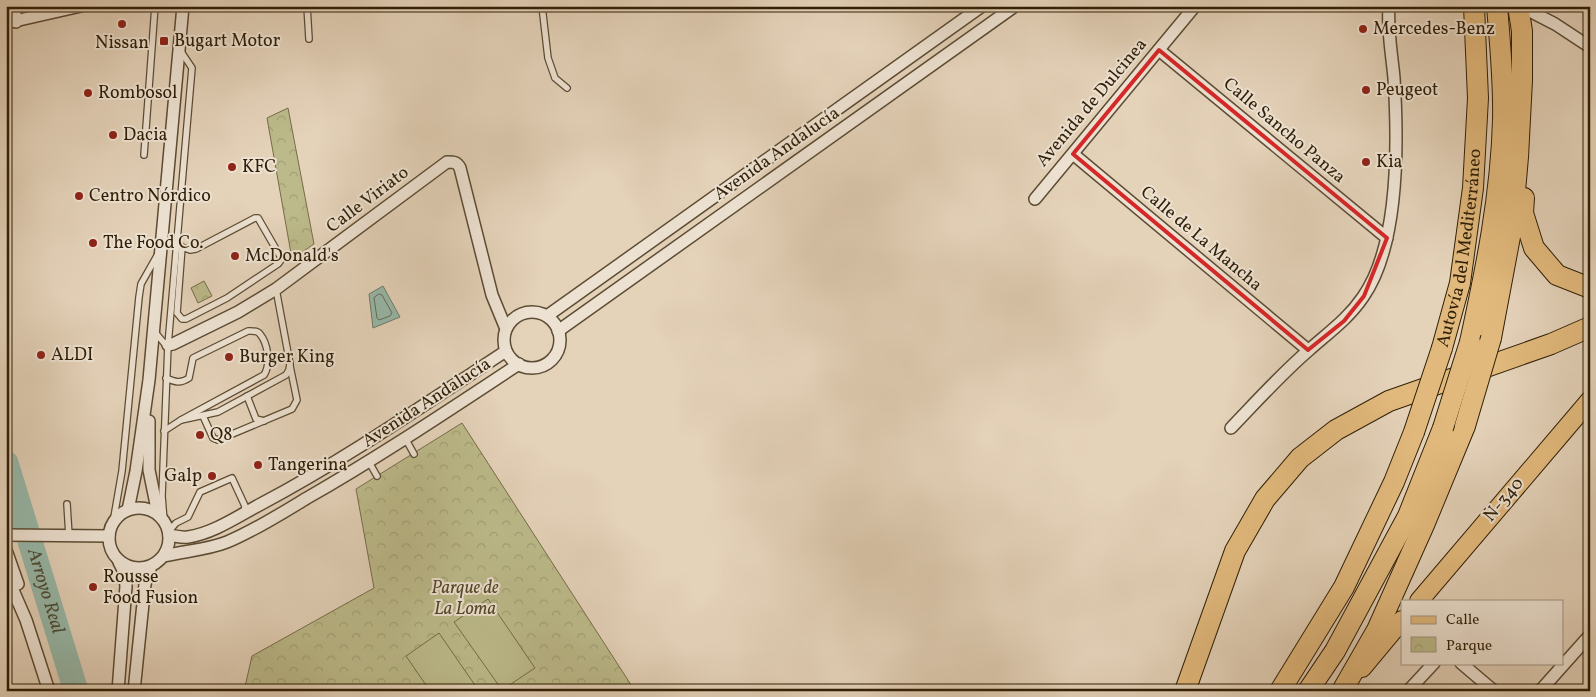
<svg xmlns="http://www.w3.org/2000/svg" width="1596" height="697" font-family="Vollkorn,serif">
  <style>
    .park { fill: url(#park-crowns); stroke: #766c48 }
    .pitch { fill: #bcba8a; stroke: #766c48 }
    .water { fill: #97b8a9; stroke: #6d7b68 }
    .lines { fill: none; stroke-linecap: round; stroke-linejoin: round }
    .shore { stroke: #636c58; stroke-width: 1 }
    .river { stroke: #97b8a9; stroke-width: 25 }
    .service-casing { stroke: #5c4c34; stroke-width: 8 }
    .minor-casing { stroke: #5c4c34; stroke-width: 14 }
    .primary-casing { stroke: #2f1f07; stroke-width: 20 }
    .motorway-casing { stroke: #2f1f07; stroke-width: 22 }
    .service { stroke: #ede2d2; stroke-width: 5.5 }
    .minor { stroke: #ede2d2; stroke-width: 11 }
    .primary { stroke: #e2b97c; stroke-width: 18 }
    .motorway { stroke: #e2b97c; stroke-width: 20 }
    .motorway-bridge-casing { stroke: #2f1f07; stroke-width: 22; stroke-linecap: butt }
    .motorway-bridge { stroke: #e2b97c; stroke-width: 20 }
    .marked { fill: none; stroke: #d62828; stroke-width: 4; stroke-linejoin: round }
    .poi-dot { fill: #8f2418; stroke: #ede2d2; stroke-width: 2 }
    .labels { text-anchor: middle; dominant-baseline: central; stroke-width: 4; stroke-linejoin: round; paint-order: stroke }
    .poi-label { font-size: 18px; fill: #2f1f07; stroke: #ede2d2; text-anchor: start }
    .street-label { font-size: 18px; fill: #2f1f07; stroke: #ede2d2 }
    .park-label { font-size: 18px; font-style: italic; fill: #524628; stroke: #ede2d2 }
    .water-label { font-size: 19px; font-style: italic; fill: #4e4d38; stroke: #ede2d2 }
  </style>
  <defs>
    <pattern id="park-crowns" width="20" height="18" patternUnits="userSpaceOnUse" patternTransform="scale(1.25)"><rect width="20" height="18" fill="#bcba8a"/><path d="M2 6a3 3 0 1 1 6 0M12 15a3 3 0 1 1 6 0" fill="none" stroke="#a29f76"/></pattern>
  </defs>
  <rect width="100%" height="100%" fill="#e4d2b9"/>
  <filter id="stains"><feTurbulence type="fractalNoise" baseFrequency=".004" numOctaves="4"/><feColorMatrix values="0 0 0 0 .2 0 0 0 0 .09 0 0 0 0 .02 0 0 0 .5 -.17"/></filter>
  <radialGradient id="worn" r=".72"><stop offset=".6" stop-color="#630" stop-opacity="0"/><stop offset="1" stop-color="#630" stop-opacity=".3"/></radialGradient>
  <g class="park">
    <path d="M288,108l26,136 -22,15 -25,-141z"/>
    <path d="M204,281l8,15 -14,7 -7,-15z"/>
    <path d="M462,423l173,268h-391l8,-35 122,-68 -18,-99z"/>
  </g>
  <g class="pitch">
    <path d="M488,599l47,69 -33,22 -48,-68z"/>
    <path d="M439,633l40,58h-49l-24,-35z"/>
  </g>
  <path class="water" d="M383,286l17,31 -27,11 -4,-34z"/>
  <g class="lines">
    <path class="shore" d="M379,294l3,1 10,18 -2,3 -11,4 -2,-2 -3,-20z"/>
    <path class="river" id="s1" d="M6,463l70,228"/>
    <g class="service-casing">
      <g id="service">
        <path d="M307,6l2,33"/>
        <path d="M542,6l6,52 7,20 12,10"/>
        <path d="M144,155l11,-149"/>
        <path d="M177,242l5,5 -5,66 5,6h4l41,-21 51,-34 3,-4 -1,-4 -22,-38h-3l-59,31 -6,1 -8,-3"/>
        <path d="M154,331l10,12 4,2"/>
        <path d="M166,378c9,4 14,6 23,0l4,-20 55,-27c4,0 9,-1 12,3 8,10 11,30 4,41l-83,45"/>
        <path d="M247,396l9,23 8,2"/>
        <path d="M203,416l10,22 5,2 74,-31 5,-9 -7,-34"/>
        <path d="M164,431l17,-11 37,-8 68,-37 3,-5 1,-6 -14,-75"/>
        <path d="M405,438l9,16"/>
        <path d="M369,462l8,14"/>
        <path d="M67,504l2,32"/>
        <path d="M164,521l-2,-25 6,-151 24,-277 -12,-18"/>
        <path d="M113,523l9,-52 17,-174 2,-13 17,-30"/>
        <path d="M169,531l7,-8 12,-6 12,-25 32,-14 13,28 -1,7"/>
      </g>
    </g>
    <g class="minor-casing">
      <g id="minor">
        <path d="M14,6l2,16"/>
        <path d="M1520,6l35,18 35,23"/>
        <path d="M6,23l75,-17"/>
        <path d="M1159,50l228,188"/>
        <path d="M1073,154l235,196"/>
        <path d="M1035,199l160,-193"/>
        <circle cx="532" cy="340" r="28"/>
        <path d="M547,316l435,-310"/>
        <path d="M558,331l457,-325"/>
        <path d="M168,345l5,-1 65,-32 38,-23 171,-127c7,0 10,0 13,6l32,127 14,34"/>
        <path d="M149,421v49l9,44"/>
        <path d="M1231,428c25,-26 50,-54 78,-78 19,-17 39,-31 54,-53 37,-53 35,-156 31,-219 -2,-23 -7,-48 -5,-72"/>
        <circle cx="139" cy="538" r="30"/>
        <path d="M128,510l8,-39 13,-91 34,-374"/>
        <path d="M6,535l103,1"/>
        <path d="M169,535c7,1 13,3 19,2 26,-4 50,-21 73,-33 85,-45 164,-100 245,-153"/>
        <path d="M6,550l12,34"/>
        <path d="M164,556c20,-5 43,-6 63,-14 27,-11 55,-29 80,-44 72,-41 142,-88 212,-134"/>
        <path d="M6,574l20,46 23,71"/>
        <path d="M1461,663l33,28"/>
        <path d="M118,691l8,-105 -2,-14 -5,-10"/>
        <path d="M134,691l11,-107 6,-18"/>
        <path d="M1408,691l26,-28"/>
        <path d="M1540,691l50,-56"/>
      </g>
    </g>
    <g class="primary-casing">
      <g id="primary">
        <path d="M1419,601l171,-201"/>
        <path d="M1362,668l40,-48"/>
      </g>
    </g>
    <g class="motorway-casing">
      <g id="motorway">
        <path d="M1524,198l-1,15 11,35 23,27 33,13"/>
        <path d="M1491,338l21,-112 6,-69 4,-77v-49l-4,-25"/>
        <path d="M1470,342c16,-73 31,-147 33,-222 1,-38 -3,-76 -6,-114"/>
        <path id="s2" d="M1442,348l18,-65 13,-95 5,-90 -4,-92"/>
        <path d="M1185,691l50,-140 30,-52 35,-41 36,-28 53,-29 162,-57 39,-17"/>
        <path d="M1280,691l64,-104 50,-105 20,-50"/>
        <path d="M1308,691l27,-40 73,-135 35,-88"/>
        <path d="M1342,691l35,-61 47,-105 41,-99"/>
      </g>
    </g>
    <use href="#service" class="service"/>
    <use href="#minor" class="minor"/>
    <use href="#primary" class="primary"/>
    <use href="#motorway" class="motorway"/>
    <g class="motorway-bridge-casing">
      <g id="motorway-bridge">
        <path d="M1465,426l26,-88"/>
        <path d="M1443,428l27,-86"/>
        <path d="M1414,432l28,-84"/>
      </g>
    </g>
    <use href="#motorway-bridge" class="motorway-bridge"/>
  </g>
  <path class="marked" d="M1159,50l228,188 -23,58 -20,25 -36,29 -235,-196z"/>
  <g class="poi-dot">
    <circle cx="122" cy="24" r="5"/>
    <circle cx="1363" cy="29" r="5"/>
    <rect x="159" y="36" width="10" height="10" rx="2.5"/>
    <circle cx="1366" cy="90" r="5"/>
    <circle cx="88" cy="93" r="5"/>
    <circle cx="113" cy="135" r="5"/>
    <circle cx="1366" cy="162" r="5"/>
    <circle cx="232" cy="167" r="5"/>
    <circle cx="79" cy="196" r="5"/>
    <circle cx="93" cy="243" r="5"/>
    <circle cx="235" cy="256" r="5"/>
    <circle cx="41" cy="355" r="5"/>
    <circle cx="229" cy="357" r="5"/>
    <circle cx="200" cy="435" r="5"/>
    <circle cx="258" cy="465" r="5"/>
    <circle cx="212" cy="476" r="5"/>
    <circle cx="93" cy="587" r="5"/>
  </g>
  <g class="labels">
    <g class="poi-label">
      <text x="1373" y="29">Mercedes-Benz</text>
      <text x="174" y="41">Bugart Motor</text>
      <text x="122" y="43" text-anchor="middle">Nissan</text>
      <text x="1376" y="90">Peugeot</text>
      <text x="98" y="93">Rombosol</text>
      <text x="123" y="135">Dacia</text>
      <text x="1376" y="162">Kia</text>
      <text x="242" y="167">KFC</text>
      <text x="89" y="196">Centro Nórdico</text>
      <text x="103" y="243">The Food Co.</text>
      <text x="245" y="256">McDonald's</text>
      <text x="51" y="355">ALDI</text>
      <text x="239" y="357">Burger King</text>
      <text x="210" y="435">Q8</text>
      <text x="268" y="465">Tangerina</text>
      <text x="202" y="476" text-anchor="end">Galp</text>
      <text x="103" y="577">Rousse<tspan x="103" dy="21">Food Fusion</tspan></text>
    </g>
    <g class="street-label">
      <text transform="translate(1092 103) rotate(-50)">Avenida de Dulcinea</text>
      <text transform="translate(1284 131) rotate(40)">Calle Sancho Panza</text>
      <text transform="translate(777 154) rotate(-35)">Avenida Andalucía</text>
      <text transform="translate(368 200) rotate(-37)">Calle Viriato</text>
      <text transform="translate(1201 239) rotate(40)">Calle de La Mancha</text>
      <text stroke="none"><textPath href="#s2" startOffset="102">Autovía del Mediterráneo</textPath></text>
      <text transform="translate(427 403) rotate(-33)">Avenida Andalucía</text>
      <text transform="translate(1504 500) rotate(-50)">N-340</text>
    </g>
    <g class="park-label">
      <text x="465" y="588">Parque de<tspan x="465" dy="21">La Loma</tspan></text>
    </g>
    <g class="water-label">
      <text stroke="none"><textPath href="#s1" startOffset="134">Arroyo Real</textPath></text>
    </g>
  </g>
  <rect width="1596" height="697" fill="none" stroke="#e4d2b9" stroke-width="25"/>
  <rect x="8" y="8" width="1581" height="682" fill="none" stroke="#2f1f07" stroke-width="2.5"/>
  <rect x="12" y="12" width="1571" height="672" fill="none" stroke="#2f1f07"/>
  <rect x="1401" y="600" width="162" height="65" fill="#ede2d2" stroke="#a19481"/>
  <rect x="1411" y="616" width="25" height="8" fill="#e2b97c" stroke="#a19481"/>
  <text x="1446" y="624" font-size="15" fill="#2f1f07">Calle</text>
  <rect x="1411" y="637" width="25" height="15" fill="url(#park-crowns)" stroke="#a19481"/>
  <text x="1446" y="650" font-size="15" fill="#2f1f07">Parque</text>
  <rect width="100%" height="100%" filter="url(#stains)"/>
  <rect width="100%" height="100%" fill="url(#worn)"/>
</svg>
